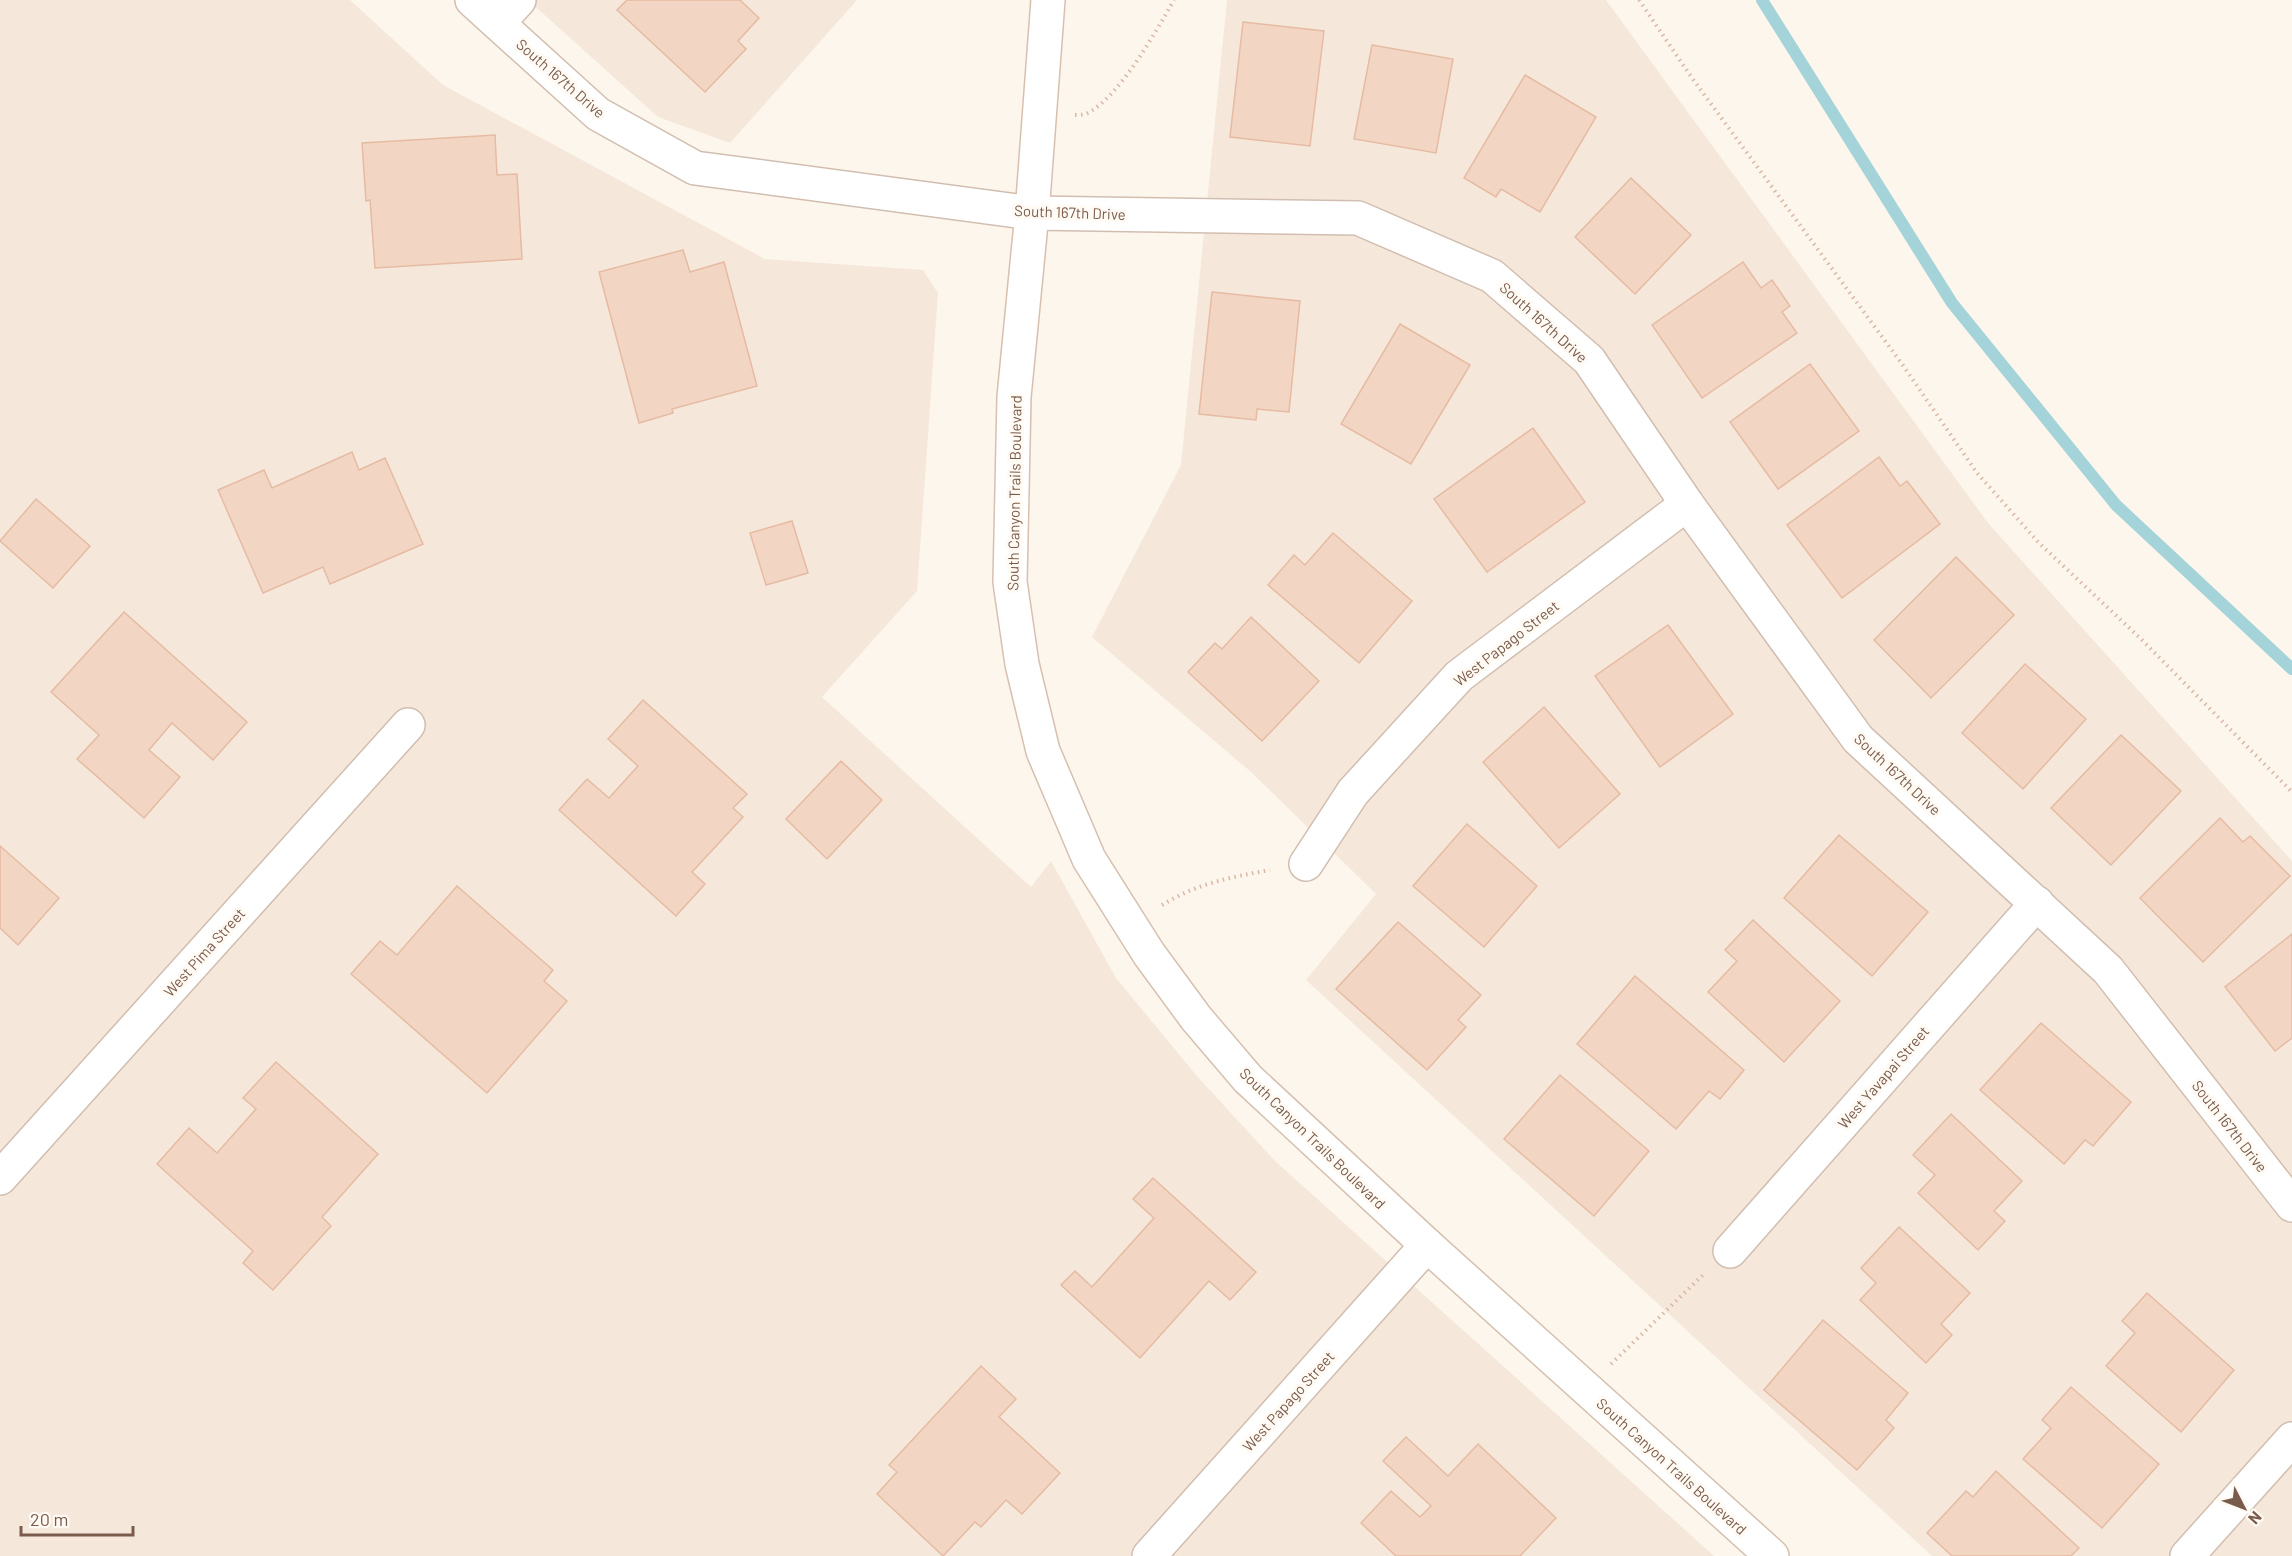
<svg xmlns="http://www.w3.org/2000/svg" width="2292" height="1556" font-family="Barlow,sans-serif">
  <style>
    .residential { fill: #f5e8da }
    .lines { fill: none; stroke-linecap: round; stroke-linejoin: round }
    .stream { stroke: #a5d3da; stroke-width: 12 }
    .building { fill: #f3d5c3; stroke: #e6bba3; stroke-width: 1.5 }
    .street-casing { stroke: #d1beb0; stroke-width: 36 }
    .secondary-casing { stroke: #d6c0b0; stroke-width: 36 }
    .path { stroke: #d9b8a5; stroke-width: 4; stroke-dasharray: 1.5 4.5; stroke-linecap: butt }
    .street { stroke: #fff; stroke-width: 33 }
    .secondary { stroke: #fff; stroke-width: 33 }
    .labels { text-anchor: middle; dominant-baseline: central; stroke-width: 6; stroke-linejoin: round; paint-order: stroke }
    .street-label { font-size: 15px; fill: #7a5c4d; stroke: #fffaf3 }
  </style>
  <rect width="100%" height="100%" fill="#fdf6ec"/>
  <g class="residential">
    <path d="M0,0h350l93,85 322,174 158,11 15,23 -21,298 -95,106 209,190 20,-26 65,117 80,97 79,86 439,395h-1714z"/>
    <path d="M528,0h329l-127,143 -72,-26z"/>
    <path d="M1227,0h379l382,523 304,338v695h-360l-626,-576 70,-86 -125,-122 -159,-135 89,-172z"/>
  </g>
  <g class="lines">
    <path class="stream" d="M1762,0l190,303 164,202 176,164"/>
  </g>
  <g class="building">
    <path d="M627,0h113l19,18 -21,23 8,8 -41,43 -88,-82z"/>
    <path d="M1243,22l81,9 -14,115 -80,-9z"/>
    <path d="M1372,45l81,14 -17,94 -82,-14z"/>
    <path d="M1525,75l71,42 -56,95 -39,-23 -5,8 -32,-19z"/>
    <path d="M495,135l2,40 20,-1 5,85 -147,9 -5,-68 -4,1 -4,-58z"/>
    <path d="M1631,178l60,57 -56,59 -60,-57z"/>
    <path d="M683,250l7,22 34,-10 33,124 -85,23 1,4 -34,10 -40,-151z"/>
    <path d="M1743,262l18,26 11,-8 18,26 -8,6 15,21 -95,65 -50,-73z"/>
    <path d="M1212,292l88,9 -11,111 -32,-3 -1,11 -57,-6z"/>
    <path d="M1400,324l70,41 -59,99 -70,-40z"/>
    <path d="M1810,364l49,67 -81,58 -48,-67z"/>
    <path d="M1533,428l52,74 -98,70 -53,-73z"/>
    <path d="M352,452l7,18 26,-12 38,86 -93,40 -7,-17 -60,26 -45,-103 46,-20 8,18z"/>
    <path d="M1879,457l21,29 7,-5 33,43 -98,74 -55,-73z"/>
    <path d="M36,499l54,47 -37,42 -53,-47z"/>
    <path d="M792,521l16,52 -42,12 -16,-52z"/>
    <path d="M1333,533l79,68 -53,62 -91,-78 26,-30 11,10z"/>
    <path d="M1956,557l58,58 -83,83 -57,-58z"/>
    <path d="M124,612l123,110 -34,38 -41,-37 -23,27 31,27 -36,41 -67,-59 22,-24 -48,-43z"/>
    <path d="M1251,617l68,64 -57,60 -74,-69 27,-29 7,6z"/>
    <path d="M1668,625l65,89 -73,53 -65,-91z"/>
    <path d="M2025,664l61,55 -63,70 -61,-56z"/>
    <path d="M643,700l104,94 -14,14 10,9 -51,55 13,12 -29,32 -117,-106 28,-31 22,19 29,-32 -30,-27z"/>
    <path d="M1544,707l76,87 -61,54 -76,-86z"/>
    <path d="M2121,735l60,56 -70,74 -60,-57z"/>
    <path d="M841,761l41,39 -55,59 -41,-40z"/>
    <path d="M2220,818l23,24 7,-6 40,40 -87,86 -63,-64z"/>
    <path d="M1467,824l70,62 -53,61 -71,-61z"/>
    <path d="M1839,835l89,77 -56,64 -88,-78z"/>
    <path d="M0,846l59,52 -41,47 -18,-17z"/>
    <path d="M457,886l96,84 -9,11 23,20 -80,92 -136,-119 29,-33 17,14z"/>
    <path d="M1753,920l87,81 -56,61 -76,-70 29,-31 -12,-11z"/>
    <path d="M1398,922l83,73 -23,25 8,7 -39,43 -91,-81z"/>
    <path d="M2292,934v104l-17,13 -50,-64z"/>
    <path d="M1635,976l109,94 -24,29 -11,-8 -33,38 -99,-85z"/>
    <path d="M2041,1023l90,79 -38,44 -8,-6 -21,24 -84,-74z"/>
    <path d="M276,1062l102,92 -56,63 9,9 -58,64 -30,-27 10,-12 -96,-87 32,-36 28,25 39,-44 -13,-11z"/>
    <path d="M1560,1075l89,76 -55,65 -90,-77z"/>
    <path d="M1951,1114l71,67 -28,30 11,10 -27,29 -60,-57 17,-18 -22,-20z"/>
    <path d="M1153,1178l103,94 -26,28 -21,-19 -69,77 -79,-73 14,-14 17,16 62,-69 -21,-19z"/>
    <path d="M1899,1227l71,66 -29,31 11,11 -26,28 -66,-63 16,-17 -15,-15z"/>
    <path d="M2147,1293l87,77 -53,62 -75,-66 29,-33 -13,-12z"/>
    <path d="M1823,1320l85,73 -22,27 8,8 -37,42 -93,-80z"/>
    <path d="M981,1366l35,33 -17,18 61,56 -38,41 -16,-14 -25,27 -6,-5 -32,34 -66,-62 20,-22 -8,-7z"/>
    <path d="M2071,1387l88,77 -57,64 -79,-69 28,-31 -9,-8z"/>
    <path d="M1406,1437l42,39 30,-32 78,74 -36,38h-124l-35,-33 30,-32 29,26 11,-11 -48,-45z"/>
    <path d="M1996,1471l83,77 -8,8h-119l-25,-23 39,-42 7,6z"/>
  </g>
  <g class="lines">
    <g class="street-casing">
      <g id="street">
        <path d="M472,0l126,114 97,54 337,45 326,5 134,58 97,84 98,144 171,235 250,231 184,235"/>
        <path d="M498,23l21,-23"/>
        <path d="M1306,864l47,-72 106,-116 228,-172"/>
        <path d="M0,1178l408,-453"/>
        <path d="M1730,1251l307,-348"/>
        <path d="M1149,1556l278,-311"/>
        <path d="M2187,1556l105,-117"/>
      </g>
    </g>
    <g class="secondary-casing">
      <path id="secondary" d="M1048,0l-16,213 -18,184 -4,185 12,82 21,87 46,108 60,95 47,64 52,61 179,166 345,311"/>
    </g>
    <g class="path">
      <path d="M1639,0l53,78 210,286 75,109 62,70 101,95 152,154"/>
      <path d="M1075,115c5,0 10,0 14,-3 30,-15 68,-82 85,-112"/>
      <path d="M1162,905c34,-21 69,-28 108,-35"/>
      <path d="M1611,1364l94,-91"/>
    </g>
    <use href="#street" class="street"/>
    <use href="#secondary" class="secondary"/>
  </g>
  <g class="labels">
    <g class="street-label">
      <text transform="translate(561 78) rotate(41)">South 167th Drive</text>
      <text transform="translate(1070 212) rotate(2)">South 167th Drive</text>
      <text transform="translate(1544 322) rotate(42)">South 167th Drive</text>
      <text transform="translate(1014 493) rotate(-89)">South Canyon Trails Boulevard</text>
      <text transform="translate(1506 643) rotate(-38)">West Papago Street</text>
      <text transform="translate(1898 774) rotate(43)">South 167th Drive</text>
      <text transform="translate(204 952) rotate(-48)">West Pima Street</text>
      <text transform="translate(1883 1077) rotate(-49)">West Yavapai Street</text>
      <text transform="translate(2230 1126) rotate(52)">South 167th Drive</text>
      <text transform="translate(1313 1138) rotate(44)">South Canyon Trails Boulevard</text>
      <text transform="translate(1288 1401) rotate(-48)">West Papago Street</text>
      <text transform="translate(1672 1466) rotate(42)">South Canyon Trails Boulevard</text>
    </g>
  </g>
  <g transform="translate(2244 1508) rotate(132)" stroke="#fffaf3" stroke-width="4.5" paint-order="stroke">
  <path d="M0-4.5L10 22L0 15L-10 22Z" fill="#7a5c4d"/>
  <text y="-9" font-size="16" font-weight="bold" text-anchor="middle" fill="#7a5c4d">N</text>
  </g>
  <path d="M21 1526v9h112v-9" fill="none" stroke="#7a5c4d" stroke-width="3"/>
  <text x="30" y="1526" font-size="18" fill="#7a5c4d" stroke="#fffaf3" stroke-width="4.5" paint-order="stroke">20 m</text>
</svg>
